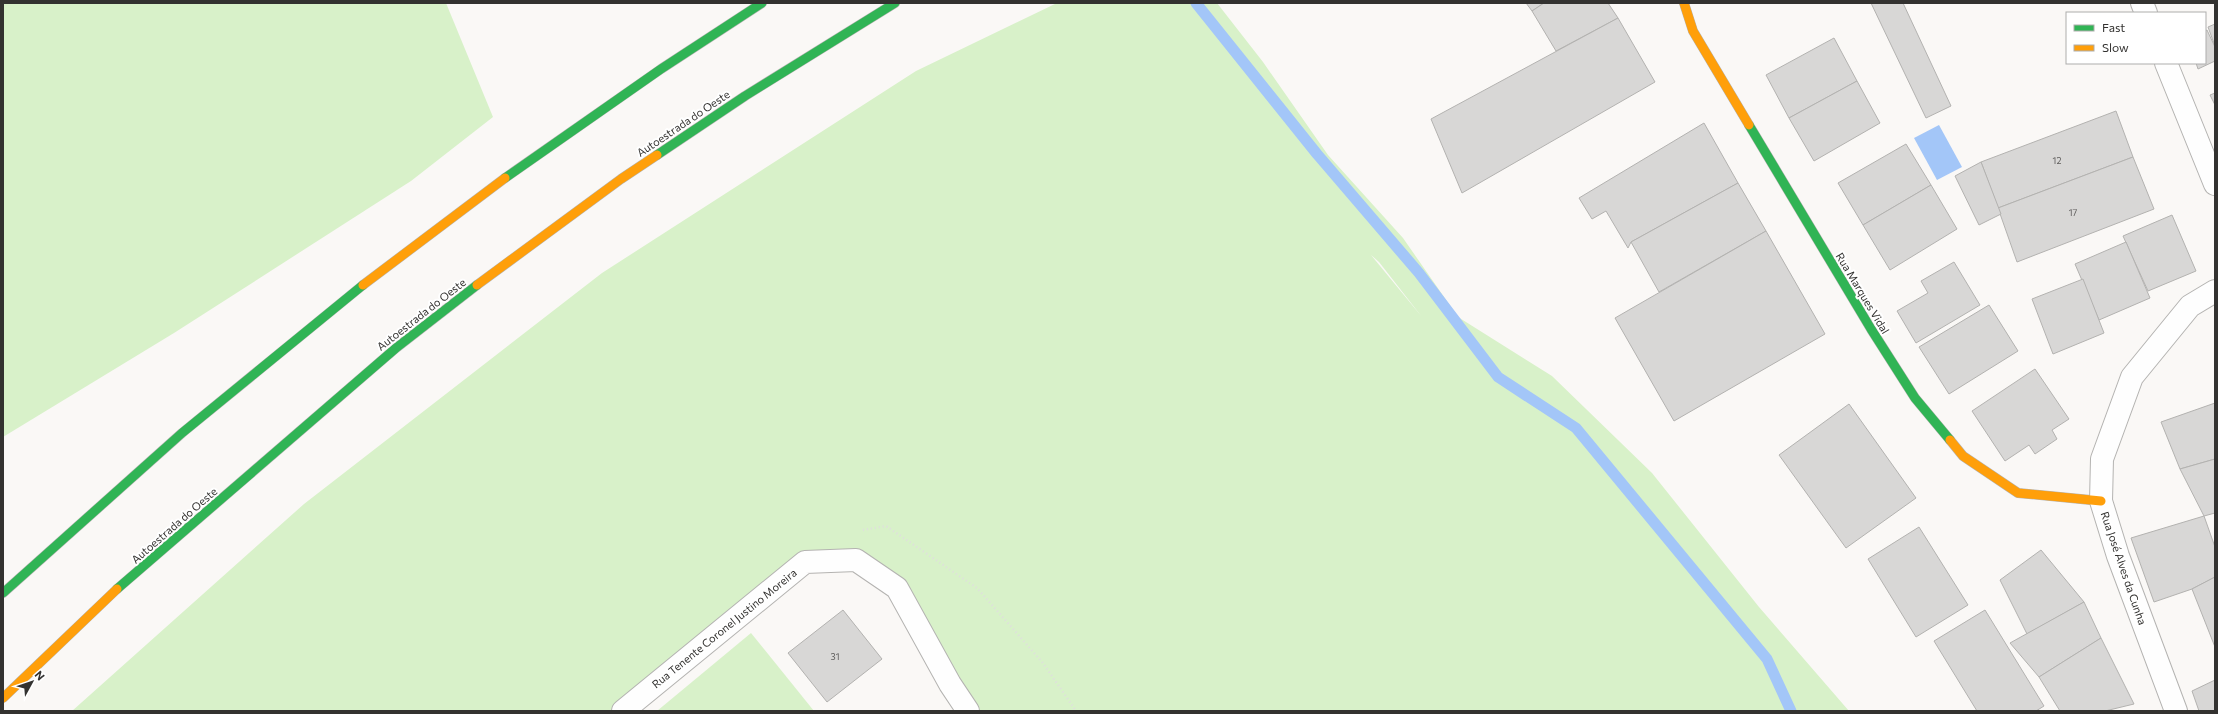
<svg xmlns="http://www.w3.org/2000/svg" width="2218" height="714" font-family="Commissioner,sans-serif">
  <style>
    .green { fill: #d8f1c9; fill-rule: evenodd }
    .water { fill: #a3c6f8 }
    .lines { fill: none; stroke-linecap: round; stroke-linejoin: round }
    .stream { stroke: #a3c6f8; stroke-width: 11 }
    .building { fill: #d8d7d6; stroke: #b3b2b0 }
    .street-casing { stroke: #b4b3b1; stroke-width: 24 }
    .fast-casing { stroke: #b4b3b1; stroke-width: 10 }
    .slow-casing { stroke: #b4b3b1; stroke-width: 10 }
    .path { stroke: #dfdede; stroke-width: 2.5; stroke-dasharray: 1 3; stroke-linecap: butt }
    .street { stroke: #fefefe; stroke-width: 22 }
    .fast { stroke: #30b455; stroke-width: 9 }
    .slow { stroke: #ff9f0a; stroke-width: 9 }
    .labels { text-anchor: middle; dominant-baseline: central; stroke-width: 4; stroke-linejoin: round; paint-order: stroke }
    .number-label { font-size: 9px; fill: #5c5b5a }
    .street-label { font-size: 11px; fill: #333230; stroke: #fff }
  </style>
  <rect width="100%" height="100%" fill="#faf8f6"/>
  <g class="green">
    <path d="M3,3h443l47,114 -82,64 -237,152 -171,104z"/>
    <path d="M1057,3h160l46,59 65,93 75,83 55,79 94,59 100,97 107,134 90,104h-881l-71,-123 -41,-28 -51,2 -182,149h-551l232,-207 298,-231 314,-202zM1371,255l8,7 43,55z"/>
    <path d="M751,633l63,78h-157z"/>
  </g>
  <path class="water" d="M1939,125l23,42 -25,13 -23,-42z"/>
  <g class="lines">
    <path class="stream" d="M1196,3l121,151 102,119 79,104 78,51 191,231 24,52"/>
  </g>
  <g class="building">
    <path d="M1526,3h18l-12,8z"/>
    <path d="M1544,3h64l10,15 -62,33 -24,-40z"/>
    <path d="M1871,3h32l48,103 -25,12z"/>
    <path d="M1618,18l37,64 -193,111 -31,-74z"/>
    <path d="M2215,24v22l-7,-19z"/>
    <path d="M2207,30l8,17v14l-17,8 -2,-6h9v-32z"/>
    <path d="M1834,38l23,43 -68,37 -23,-43z"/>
    <path d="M1857,81l23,42 -66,38 -25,-43z"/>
    <path d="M2215,93v12l-5,-10z"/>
    <path d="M2116,111l17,46 -135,51 -17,-46z"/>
    <path d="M1704,123l34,60 -107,59 -3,6 -22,-37 -14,8 -13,-21z"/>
    <path d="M1906,144l25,41 -68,40 -25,-42z"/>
    <path d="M2133,157l21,52 -137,53 -19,-54z"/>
    <path d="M1981,162l20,52 -22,11 -24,-49z"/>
    <path d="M1738,183l28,48 -107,61 -28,-50z"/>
    <path d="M1931,185l26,44 -67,41 -27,-45z"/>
    <path d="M2172,215l24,56 -48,20 -25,-55z"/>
    <path d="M1766,231l59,103 -151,87 -59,-103z"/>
    <path d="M2126,242l24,56 -51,22 -24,-56z"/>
    <path d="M1954,262l26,43 -64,38 -19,-32 31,-18 -7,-12z"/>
    <path d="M2083,279l21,54 -51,21 -21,-55z"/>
    <path d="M1989,305l29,46 -69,43 -30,-47z"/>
    <path d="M2035,369l34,50 -17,11 5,9 -22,15 -6,-9 -24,16 -33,-50z"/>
    <path d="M2215,403v56l-35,10 -19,-47z"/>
    <path d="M1849,404l67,94 -70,50 -67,-93z"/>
    <path d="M2215,459v54l-11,3 -24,-47z"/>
    <path d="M2204,516l11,31v30l-23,12 -38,13 -23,-64z"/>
    <path d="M1919,527l49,78 -52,32 -48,-78z"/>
    <path d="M2041,550l43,52 -57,32 -27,-54z"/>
    <path d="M2215,577v70l-23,-58z"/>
    <path d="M2084,602l17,36 -62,39 -29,-34z"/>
    <path d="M843,610l39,49 -55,43 -39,-49z"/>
    <path d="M1985,610l59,96 -8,5h-59l-43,-70z"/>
    <path d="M2101,638l33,66 -29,7h-45l-21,-34z"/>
    <path d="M2215,680v31h-16l-7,-20z"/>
  </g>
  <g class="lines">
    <g class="street-casing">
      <g id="street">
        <path d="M2142,3l4,10"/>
        <path d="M2166,63l49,121"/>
        <path d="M623,711l182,-149 51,-2 41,28 53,96 18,27"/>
        <path d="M2176,711l-58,-155 -17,-55 1,-42 30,-82 58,-71 25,-15"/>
      </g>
    </g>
    <g class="fast-casing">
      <g id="fast">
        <path d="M1749,125l122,204 44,69 35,42"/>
        <path d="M657,155l88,-59 150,-93"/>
        <path d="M505,178l156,-109 101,-66"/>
        <path d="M117,589l279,-241 81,-63"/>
        <path d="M3,593l179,-160 181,-148"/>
      </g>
    </g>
    <g class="slow-casing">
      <g id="slow">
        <path d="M1684,3l9,28 56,94"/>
        <path d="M363,285l142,-107"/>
        <path d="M477,285l144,-106 36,-24"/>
        <path d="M1950,440l13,16 55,37 83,8"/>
        <path d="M3,698l114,-109"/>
      </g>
    </g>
    <path class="path" d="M863,530l23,-4 91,62 66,75 33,48"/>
    <use href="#street" class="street"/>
    <use href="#fast" class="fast"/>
    <use href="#slow" class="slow"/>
  </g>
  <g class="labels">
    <g class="number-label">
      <text x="2057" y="160">12</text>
      <text x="2073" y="212">17</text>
      <text x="835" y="656">31</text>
    </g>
    <g class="street-label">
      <text transform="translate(683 123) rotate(-34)">Autoestrada do Oeste</text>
      <text transform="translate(1863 293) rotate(59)">Rua Marques Vidal</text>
      <text transform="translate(421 314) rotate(-38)">Autoestrada do Oeste</text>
      <text transform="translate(174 525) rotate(-41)">Autoestrada do Oeste</text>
      <text transform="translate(2124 568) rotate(71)">Rua José Alves da Cunha</text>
      <text transform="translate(724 628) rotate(-39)">Rua Tenente Coronel Justino Moreira</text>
    </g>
  </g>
  <rect width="2218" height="714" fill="none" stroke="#333230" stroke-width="8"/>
  <rect x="2066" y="12" width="140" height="52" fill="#ffffff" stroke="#adadac"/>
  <rect x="2074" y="25" width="20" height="6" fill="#30b455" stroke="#adadac"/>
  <text x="2102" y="32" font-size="12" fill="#333230">Fast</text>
  <rect x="2074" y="45" width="20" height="6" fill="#ff9f0a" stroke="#adadac"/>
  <text x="2102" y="52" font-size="12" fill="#333230">Slow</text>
  <g transform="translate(32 682) rotate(50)" stroke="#ffffff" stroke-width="3" paint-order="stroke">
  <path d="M0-3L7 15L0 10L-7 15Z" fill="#333230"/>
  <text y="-6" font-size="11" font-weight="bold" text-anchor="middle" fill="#333230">N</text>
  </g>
</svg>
